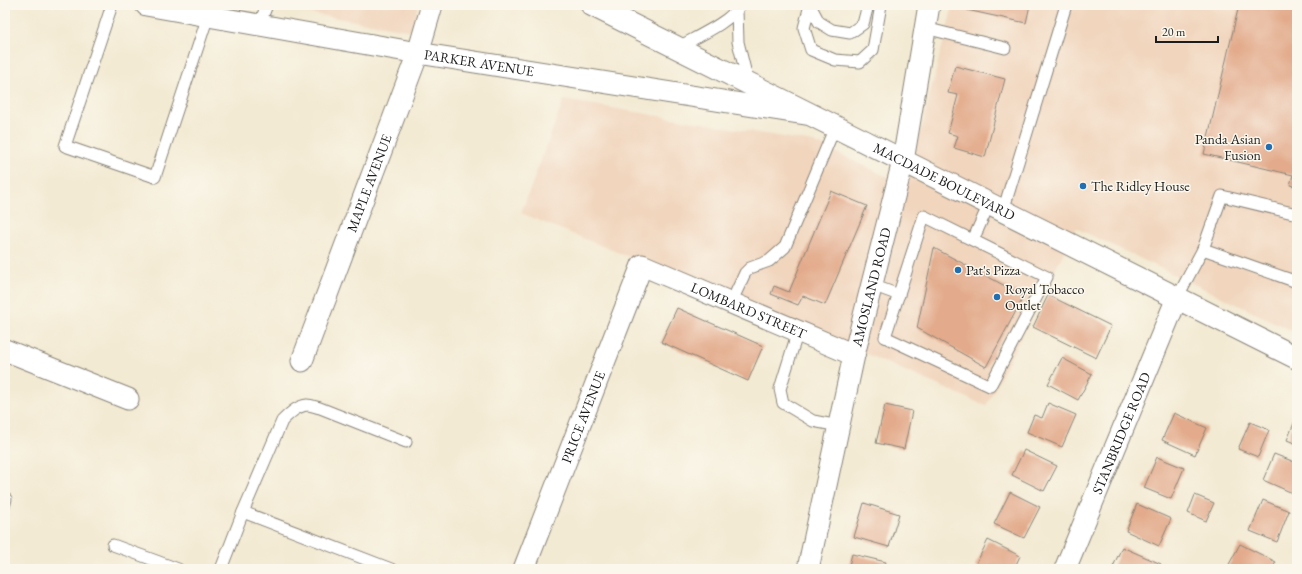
<svg xmlns="http://www.w3.org/2000/svg" width="1302" height="574" font-family="'EB Garamond',serif">
  <style>
    .built { fill: #f1d5bd }
    .building { fill: #e3ab8c }
    .lines { fill: none; stroke-linecap: round; stroke-linejoin: round }
    .lane-casing { stroke: #888378; stroke-width: 13 }
    .street-casing { stroke: #888378; stroke-width: 23 }
    .primary-casing { stroke: #888378; stroke-width: 24 }
    .lane { stroke: #fff; stroke-width: 11 }
    .street { stroke: #fff; stroke-width: 21 }
    .primary { stroke: #fff; stroke-width: 22 }
    .poi-dot { fill: #1f6fb2; stroke: #fbf7ec; stroke-width: 1.5 }
    .labels { text-anchor: middle; dominant-baseline: central; stroke-width: 3; stroke-linejoin: round; paint-order: stroke }
    .street-label { font-size: 14px; fill: #1c1c1c; stroke: #fbf7ec }
    .poi-label { font-size: 14px; fill: #1c1c1c; stroke: #fbf7ec; text-anchor: start }
  </style>
  <rect width="100%" height="100%" fill="#fbf7ec"/>
  <filter id="ink" filterUnits="userSpaceOnUse"><feTurbulence type="fractalNoise" baseFrequency=".025" numOctaves="2"/><feDisplacementMap in="SourceGraphic" scale="8" xChannelSelector="R" yChannelSelector="G"/><feConvolveMatrix kernelMatrix="1 2 1 2 8 2 1 2 1" color-interpolation-filters="sRGB"/></filter>
  <filter id="wash" filterUnits="userSpaceOnUse"><feTurbulence type="fractalNoise" baseFrequency=".012" numOctaves="4" result="noise"/><feDisplacementMap in="SourceGraphic" scale="16" xChannelSelector="R" yChannelSelector="G"/><feGaussianBlur stdDeviation="0.9" result="paint"/><feColorMatrix in="noise" values="0 0 0 0 0 0 0 0 0 0 0 0 0 0 0 0 0 1.4 0 .05"/><feComposite in="paint" operator="in"/></filter>
  <g filter="url(#wash)">
    <rect width="100%" height="100%" fill="#f3ead3"/>
    <g class="built">
      <path d="M262,5h156l-6,26z"/>
      <path d="M953,5h344v328l-221,-105 -90,178 -136,-59 -329,-134 43,-113 250,42 92,44z"/>
    </g>
    <g id="blocks">
      <g class="building">
        <path d="M968,5h62l-4,18 -59,-13z"/>
        <path d="M1239,5h58v182l-7,-2 3,-10 -89,-21z"/>
        <path d="M955,66l50,13 -20,78 -31,-9 4,-12 -10,-3 10,-38 -10,-2z"/>
        <path d="M831,191l36,15 -42,99 -22,-9 -5,9 -27,-11 3,-8 15,6z"/>
        <path d="M934,248l90,48 -38,71 -69,-39z"/>
        <path d="M1048,295l63,31 -15,32 -63,-31z"/>
        <path d="M677,308l86,38 -15,35 -87,-39z"/>
        <path d="M1062,358l30,16 -14,26 -30,-16z"/>
        <path d="M1048,403l28,12 -14,32 -35,-15 7,-17 8,3z"/>
        <path d="M885,405l27,6 -8,38 -28,-6z"/>
        <path d="M1174,413l33,15 -12,27 -33,-15z"/>
        <path d="M1297,416v28l-10,-4z"/>
        <path d="M1250,422l19,8 -11,27 -20,-8z"/>
        <path d="M1024,450l33,16 -13,25 -32,-16z"/>
        <path d="M1274,454l23,9v32l-34,-15z"/>
        <path d="M1157,457l27,11 -13,31 -27,-11z"/>
        <path d="M1010,492l30,15 -16,31 -30,-14z"/>
        <path d="M1195,495l19,8 -8,18 -18,-8z"/>
        <path d="M1263,500l26,11 -12,31 -27,-11z"/>
        <path d="M864,503l35,11 -10,33 -35,-10z"/>
        <path d="M1137,504l34,15 -12,27 -33,-15z"/>
        <path d="M988,540l32,16 -6,13h-34l-5,-3z"/>
        <path d="M1240,544l36,18 -4,7 -45,-1z"/>
        <path d="M1122,547l39,17 -2,5h-47z"/>
        <path d="M852,554l34,8 -2,7h-36z"/>
      </g>
    </g>
  </g>
  <g filter="url(#ink)">
    <use href="#blocks" fill-opacity="0" stroke="#888378" stroke-width="1"/>
    <g class="lines">
      <g class="lane-casing">
        <g id="lane">
          <path d="M112,5l-47,141 90,31 53,-161"/>
          <path d="M810,5l-6,23 7,22 24,10 25,2 13,-12 8,-45"/>
          <path d="M810,5l9,17 13,8 18,3 13,-9 5,-19"/>
          <path d="M737,10l1,32 10,40"/>
          <path d="M259,25l8,-20"/>
          <path d="M925,28l80,20"/>
          <path d="M677,48c17,-10 54,-26 63,-43"/>
          <path d="M1003,211l63,-206"/>
          <path d="M924,216l123,61 -57,109 -105,-49z"/>
          <path d="M973,240l16,-36"/>
          <path d="M1203,249l94,33"/>
          <path d="M872,285l27,10"/>
          <path d="M1177,298l26,-49 19,-53 75,18"/>
          <path d="M731,303l14,-30 5,-5 19,-7 16,-14 50,-120"/>
          <path d="M798,331l-18,58 3,14 30,18 26,5"/>
          <path d="M5,503l1,-4"/>
          <path d="M243,512l39,-91c7,-7 15,-15 25,-16 4,0 9,2 13,3l86,34"/>
          <path d="M113,545l65,24"/>
          <path d="M221,569l22,-57 148,57"/>
        </g>
      </g>
      <g class="street-casing">
        <g id="street">
          <path id="s1" d="M146,5l272,48 387,61"/>
          <path d="M5,350l123,49"/>
          <path id="s2" d="M302,361l116,-308 14,-48"/>
          <path id="s3" d="M524,569l118,-304 212,90"/>
          <path id="s4" d="M808,569l46,-214 49,-194 26,-156"/>
          <path id="s5" d="M1065,569l112,-271"/>
        </g>
      </g>
      <g class="primary-casing">
        <g id="primary">
          <path id="s6" d="M592,5l705,353"/>
        </g>
      </g>
      <use href="#lane" class="lane"/>
      <use href="#street" class="street"/>
      <use href="#primary" class="primary"/>
    </g>
  </g>
  <g class="poi-dot">
    <circle cx="1269" cy="147" r="4"/>
    <circle cx="1083" cy="186" r="4"/>
    <circle cx="958" cy="270" r="4"/>
    <circle cx="997" cy="297" r="4"/>
  </g>
  <g class="labels">
    <g class="street-label">
      <text stroke="none"><textPath href="#s1" startOffset="338">PARKER AVENUE</textPath></text>
      <text stroke="none"><textPath href="#s6" startOffset="394">MACDADE BOULEVARD</textPath></text>
      <text stroke="none"><textPath href="#s2" startOffset="190">MAPLE AVENUE</textPath></text>
      <text stroke="none"><textPath href="#s4" startOffset="289">AMOSLAND ROAD</textPath></text>
      <text stroke="none"><textPath href="#s3" startOffset="442">LOMBARD STREET</textPath></text>
      <text stroke="none"><textPath href="#s3" startOffset="163">PRICE AVENUE</textPath></text>
      <text stroke="none"><textPath href="#s5" startOffset="147">STANBRIDGE ROAD</textPath></text>
    </g>
    <g class="poi-label">
      <text x="1261" y="139" text-anchor="end">Panda Asian<tspan x="1261" dy="16">Fusion</tspan></text>
      <text x="1091" y="186">The Ridley House</text>
      <text x="966" y="270">Pat's Pizza</text>
      <text x="1005" y="289">Royal Tobacco<tspan x="1005" dy="16">Outlet</tspan></text>
    </g>
  </g>
  <rect width="1302" height="574" fill="none" stroke="#fbf7ec" stroke-width="20"/>
  <path d="M1156 36v6h62v-6" fill="none" stroke="#1c1c1c" stroke-width="2"/>
  <text x="1162" y="36" font-size="12" fill="#1c1c1c" stroke="#fbf7ec" stroke-width="3" paint-order="stroke">20 m</text>
</svg>
